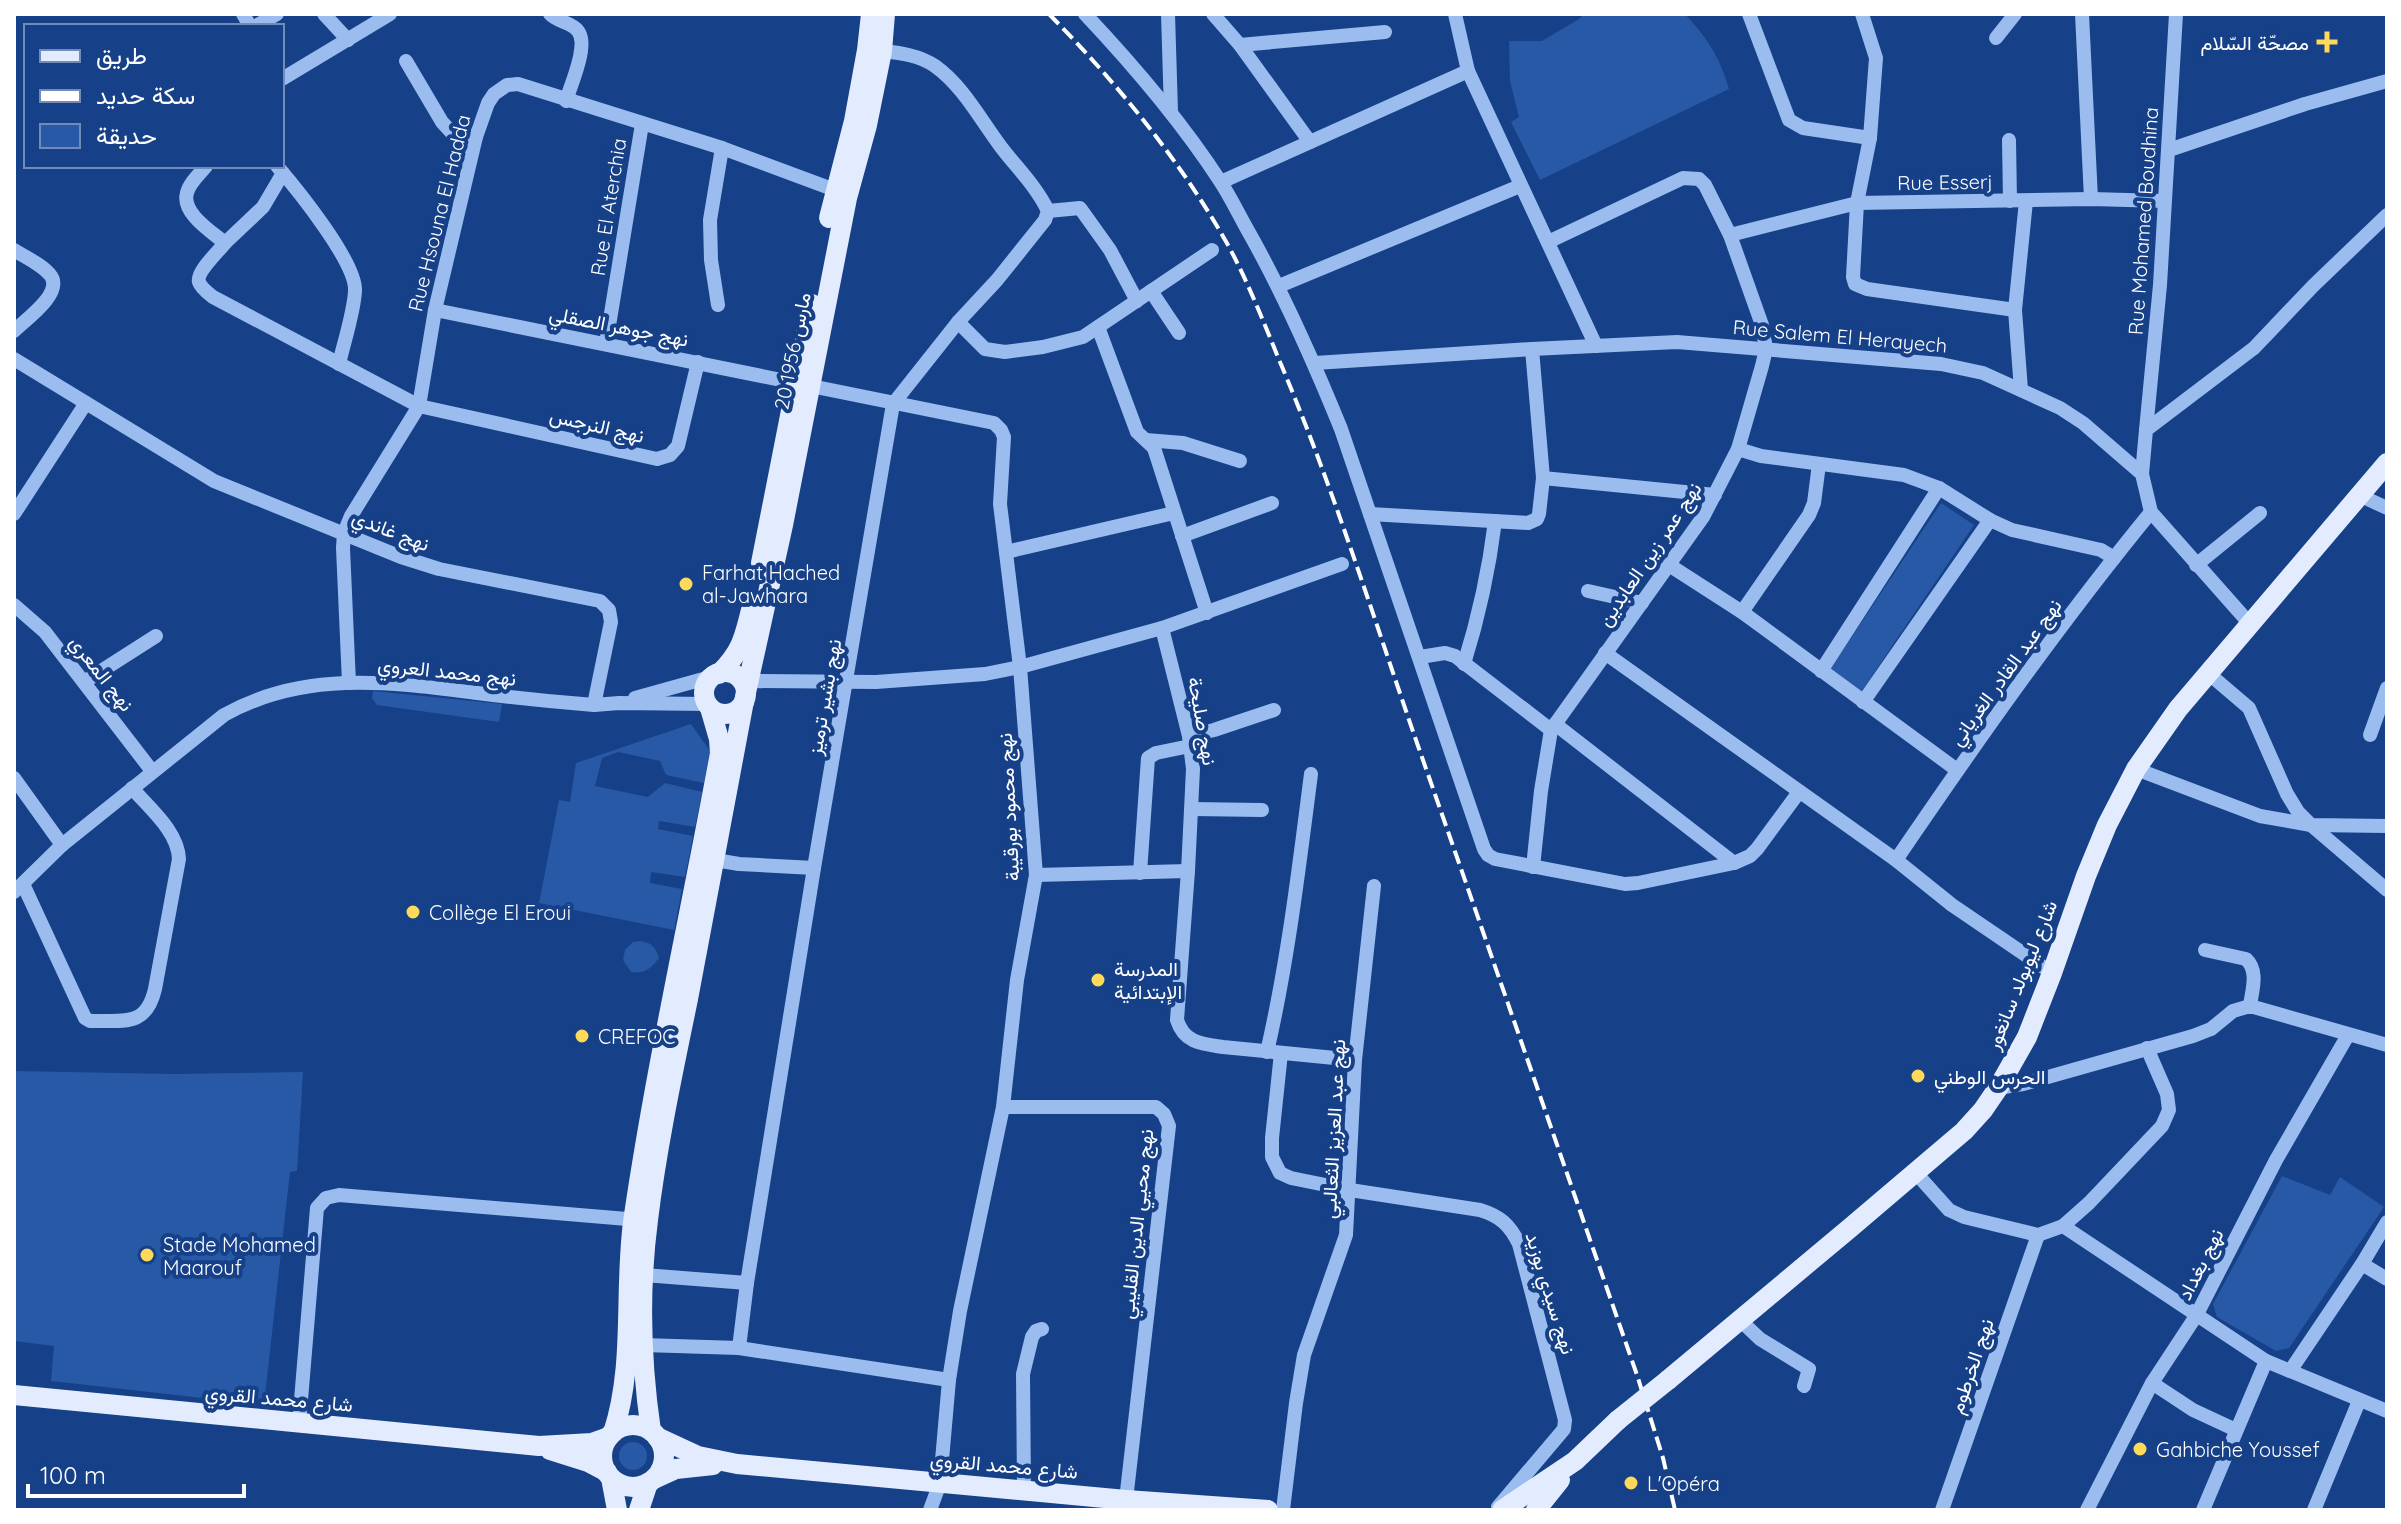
<svg xmlns="http://www.w3.org/2000/svg" width="2401" height="1524" font-family="Quicksand,Vazirmatn,sans-serif">
  <style>
    .green { fill: #2859a6 }
    .lines { fill: none; stroke-linecap: round; stroke-linejoin: round }
    .minor { stroke: #9bbcee; stroke-width: 14 }
    .major { stroke: #e3ecff; stroke-width: 20 }
    .rail { stroke: #fff; stroke-width: 4; stroke-dasharray: 14 6; stroke-linecap: butt }
    .major-bridge { stroke: #e3ecff; stroke-width: 20 }
    .poi-dot { fill: #ffd959; stroke: #164087; stroke-width: 3 }
    .labels { text-anchor: middle; dominant-baseline: central; stroke-width: 8; stroke-linejoin: round; paint-order: stroke }
    .poi-label { font-size: 20px; fill: #fff; stroke: #164087; text-anchor: start }
    .street-label { font-size: 20px; fill: #fff; stroke: #164087 }
  </style>
  <rect width="100%" height="100%" fill="#164087"/>
  <g class="green">
    <path d="M1584,14h101c22,24 35,43 44,75l-189,91 -29,-58 8,-5 -9,-36 -1,-40h33l37,-22z"/>
    <path d="M1941,503l33,22 -113,167 -32,-21z"/>
    <path d="M373,691l129,13 -3,18 -122,-17 -5,-7z"/>
    <path d="M691,724l19,27 -6,32 -38,-8 -6,-14 -42,-9 -16,6 -7,28 53,11 17,-14 37,9 -7,35 -36,-6 -1,8 35,7 -8,41 -34,-5 -1,11 32,6 -8,41 -135,-27 20,-103 11,2 6,-39z"/>
    <path d="M641,941c11,2 15,7 18,17 -8,11 -15,16 -28,14l-8,-12 2,-10 8,-8z"/>
    <path d="M14,1071l160,3 129,-2 -6,99 -7,1 -26,233 -213,-24 3,-35 -40,-5z"/>
    <path d="M2282,1176l48,19 10,-18 44,30 -95,141 -13,3 -59,-34 -4,-13z"/>
    <circle cx="633" cy="1456" r="14"/>
  </g>
  <g class="lines">
    <g class="minor">
      <path d="M243,14l7,12"/>
      <path d="M324,14l24,26"/>
      <path d="M550,14c7,8 21,8 28,17 11,14 -7,53 -12,70"/>
      <path d="M1085,14c49,52 96,107 135,167 10,15 18,32 27,48 37,65 66,131 94,200l143,420 4,6 7,4 130,25 13,-1 96,-20 16,-7 7,-7 42,-57"/>
      <path d="M1168,14l3,98"/>
      <path d="M1213,14l27,31 70,97"/>
      <path d="M1455,14l13,57 128,275"/>
      <path d="M1749,14l40,106 14,8 67,10"/>
      <path d="M1862,14l14,44 -6,80 -13,65 -4,74 2,7 12,5 148,21"/>
      <path d="M2082,14l9,185"/>
      <path d="M256,26l21,-12"/>
      <path d="M1996,38l19,-24"/>
      <path d="M1240,45l145,-13"/>
      <path d="M406,61l36,61 10,11 24,4"/>
      <path d="M282,79l108,-65"/>
      <path d="M2009,140l1,61"/>
      <path d="M2169,150l136,-46 82,-23"/>
      <path d="M206,166c-6,8 -17,17 -19,27 -6,20 25,39 38,50 -6,8 -29,29 -26,39 2,6 9,11 14,15l206,109 238,53 13,-4 8,-9 20,-84"/>
      <path d="M277,166c19,22 80,97 78,125 -1,21 -11,51 -16,73"/>
      <path d="M1221,182l247,-111"/>
      <path d="M1048,211l32,-3 30,42 27,51"/>
      <path d="M1730,235l127,-32 234,-4 73,2"/>
      <path d="M225,243l38,-36 20,-34"/>
      <path d="M14,250c11,7 29,15 37,26 12,18 -26,44 -37,55"/>
      <path d="M1279,286l241,-100"/>
      <path d="M1151,291l28,42"/>
      <path d="M718,305l-7,-45 -1,-40 12,-72"/>
      <path d="M435,310l559,113 7,7 3,7 -4,67 20,163 16,208 -19,105 -14,127 -43,204 -11,69 -9,103 -10,27"/>
      <path d="M958,322l27,27 20,3 38,-5 40,-10 129,-87"/>
      <path d="M1098,327l39,105 17,16 53,165"/>
      <path d="M606,344l36,-220"/>
      <path d="M1532,349l11,129 172,17"/>
      <path d="M14,359l200,122 187,76 38,12 161,32 9,9 2,12 -17,83"/>
      <path d="M1315,363l217,-14 145,-7 264,22 42,9 77,35 23,15 59,51 9,38 99,112"/>
      <path d="M2021,390l-6,-80 11,-109"/>
      <path d="M2146,430l14,-145 16,-271"/>
      <path d="M1146,440l37,3 57,18"/>
      <path d="M1738,449l23,7 143,19 35,13 51,32 22,10 89,20 13,8"/>
      <path d="M2142,474l4,-44 108,-82 59,-62 74,-71"/>
      <path d="M2359,495l28,13"/>
      <path d="M14,514l72,-111"/>
      <path d="M1370,514l158,9 9,-4 2,-5 4,-36"/>
      <path d="M1182,536l90,-33"/>
      <path d="M1006,552l168,-39"/>
      <path d="M1669,565l73,47 215,158"/>
      <path d="M2196,565l64,-52"/>
      <path d="M1588,591l54,12"/>
      <path d="M14,605l31,27 107,139"/>
      <path d="M1742,612l67,-97 5,-12 5,-39"/>
      <path d="M1162,628l27,108 4,33 -5,102"/>
      <path d="M1605,653l291,207 56,45 100,68"/>
      <path d="M1420,657l25,-4 10,3 96,74"/>
      <path d="M1464,664c15,-48 25,-94 31,-143"/>
      <path d="M1821,671l118,-183"/>
      <path d="M2208,673l41,35 38,86 11,18 13,13 76,65"/>
      <path d="M740,679l8,2 128,1 109,-8 35,-7 142,-39 180,-64"/>
      <path d="M84,682l72,-46"/>
      <path d="M349,683l-6,-135 1,-15 7,-17 68,-110 16,-96 41,-173 12,-34 6,-9 13,-9 11,-1 204,64 113,42"/>
      <path d="M635,698l79,-22"/>
      <path d="M1863,702l127,-182"/>
      <path d="M1555,724l179,139"/>
      <path d="M2370,735l17,-47"/>
      <path d="M1189,736l25,-6 60,-20"/>
      <path d="M2136,769l124,47 51,9 76,1"/>
      <path d="M14,778l48,67"/>
      <path d="M1192,809l70,1"/>
      <path d="M715,860l24,4 75,4"/>
      <path d="M1896,860c81,-119 164,-237 255,-348"/>
      <path d="M1533,867l8,-76 10,-61 152,-213 35,-68 24,-83 4,-17 -4,-24 -32,-90 -25,-50 -6,-6 -16,-1 -135,64"/>
      <path d="M1140,873l8,-115 8,-5 34,-7"/>
      <path d="M1036,875l152,-4 -11,149c7,23 25,24 46,27l132,13"/>
      <path d="M23,884l62,134 5,3c33,-1 56,7 65,-32l24,-130c-1,-28 -30,-51 -47,-71"/>
      <path d="M14,892l48,-47 162,-130c80,-45 166,-33 253,-22 39,5 78,9 117,12l25,-2 88,1"/>
      <path d="M2205,950l41,9c13,12 6,31 4,47"/>
      <path d="M1267,1052c21,-91 32,-185 44,-278"/>
      <path d="M1281,1053l-9,85v19l8,16 11,5 59,12 130,20c20,6 30,15 39,34l46,176 -1,9 -5,6 -61,72"/>
      <path d="M1998,1088l25,-4 170,-48 18,-7 22,-18 17,-5 137,39"/>
      <path d="M1003,1107h153l8,7 5,12 -43,374"/>
      <path d="M1915,1172l34,38 15,7 74,18 25,-9 203,135 121,50"/>
      <path d="M2063,1226l26,-23 73,-77 7,-16 -2,-16 -20,-46"/>
      <path d="M2362,1264l25,15"/>
      <path d="M644,1275l103,8 67,-415 79,-464 65,-82 39,-42 48,-60 3,-9c-12,-25 -31,-43 -47,-64 -21,-28 -38,-61 -66,-81 -16,-11 -35,-13 -53,-15"/>
      <path d="M1740,1320l20,19 49,30 -5,17"/>
      <path d="M643,1345l96,3 210,32"/>
      <path d="M739,1348l8,-65"/>
      <path d="M2290,1371l72,-107 25,-42"/>
      <path d="M2152,1383l41,27 43,20"/>
      <path d="M299,1424l18,-216 9,-10 13,-3 300,25"/>
      <path d="M1024,1490l-1,-116 9,-37 4,-6 6,-2"/>
      <path d="M1283,1510l13,-107 8,-48 42,-120 9,-175 19,-174"/>
      <path d="M1942,1510l96,-275"/>
      <path d="M2087,1510l65,-127 44,-67 80,-156 72,-125"/>
      <path d="M2203,1510l63,-149"/>
      <path d="M2314,1510l45,-109"/>
    </g>
    <g class="major">
      <path d="M829,218l25,-97 13,-71 4,-36"/>
      <path d="M761,563l51,-259"/>
      <circle cx="725" cy="693" r="21"/>
      <path d="M719,674c22,-22 25,-35 32,-64"/>
      <path d="M745,697l38,-172 64,-327 20,-73 15,-74 3,-37"/>
      <path d="M1668,1380l182,-152 114,-97 19,-21 15,-22 29,-51 25,-64 34,-97 21,-51 29,-56 42,-60 209,-246"/>
      <path d="M14,1395l525,51 53,-3 17,-6"/>
      <circle cx="633" cy="1456" r="31"/>
      <path d="M651,1431c-10,-68 -12,-142 -3,-211 9,-74 25,-148 40,-221 19,-99 38,-198 56,-298"/>
      <path d="M613,1433c23,-70 10,-146 21,-218 23,-155 58,-308 86,-462l-1,-14 -9,-31"/>
      <path d="M657,1437l41,19 39,8 389,36 142,10"/>
      <path d="M550,1450l38,12 19,10"/>
      <path d="M611,1478l6,32"/>
      <path d="M654,1479l22,-10 37,-4"/>
      <path d="M639,1510l9,-27"/>
      <path d="M1502,1510l73,-49 43,-41"/>
      <path d="M1536,1510l24,-30"/>
    </g>
    <path class="rail" d="M1049,14c68,69 131,146 179,231 20,37 36,78 52,117 53,125 93,254 137,381 74,211 147,422 220,632l26,83 12,52"/>
    <path class="major-bridge" d="M1618,1420l50,-40"/>
  </g>
  <g class="poi-dot">
    <path d="M2323 30h8v8h8v8h-8v8h-8v-8h-8v-8h8z"/>
    <circle cx="686" cy="584" r="8"/>
    <circle cx="413" cy="912" r="8"/>
    <circle cx="1098" cy="980" r="8"/>
    <circle cx="582" cy="1036" r="8"/>
    <circle cx="1918" cy="1076" r="8"/>
    <circle cx="147" cy="1255" r="8"/>
    <circle cx="2140" cy="1449" r="8"/>
    <circle cx="1631" cy="1483" r="8"/>
  </g>
  <g class="labels">
    <g class="poi-label">
      <text x="2309" y="42" text-anchor="end">مصحّة السّلام</text>
      <text x="702" y="572">Farhat Hached<tspan x="702" dy="23">al-Jawhara</tspan></text>
      <text x="429" y="912">Collège El Eroui</text>
      <text x="1114" y="968">المدرسة<tspan x="1114" dy="23">الإبتدائية</tspan></text>
      <text x="598" y="1036">CREFOC</text>
      <text x="1934" y="1076">الحرس الوطني</text>
      <text x="163" y="1244">Stade Mohamed<tspan x="163" dy="23">Maarouf</tspan></text>
      <text x="2156" y="1449">Gahbiche Youssef</text>
      <text x="1647" y="1483">L'Opéra</text>
    </g>
    <g class="street-label">
      <text transform="translate(1945 182) rotate(-1)">Rue Esserj</text>
      <text transform="translate(608 207) rotate(-81)">Rue El Aterchia</text>
      <text transform="translate(439 213) rotate(-76)">Rue Hsouna El Hadda</text>
      <text transform="translate(2143 221) rotate(-86)">Rue Mohamed Boudhina</text>
      <text transform="translate(619 326) rotate(11)">نهج جوهر الصقلي</text>
      <text transform="translate(1840 336) rotate(5)">Rue Salem El Herayech</text>
      <text transform="translate(792 351) rotate(-79)">20 مارس 1956</text>
      <text transform="translate(597 425) rotate(13)">نهج النرجس</text>
      <text transform="translate(391 530) rotate(21)">نهج غاندي</text>
      <text transform="translate(1649 554) rotate(-56)">نهج عمر زين العابدين</text>
      <text transform="translate(447 671) rotate(6)">نهج محمد العروي</text>
      <text transform="translate(2005 672) rotate(-54)">نهج عبد القادر الغرياني</text>
      <text transform="translate(102 673) rotate(52)">نهج المعري</text>
      <text transform="translate(824 697) rotate(-80)">نهج بشير ترميز</text>
      <text transform="translate(1203 721) rotate(80)">نهج صليحة</text>
      <text transform="translate(1008 807) rotate(-93)">نهج محمود بورقيبة</text>
      <text transform="translate(2021 975) rotate(-68)">شارع ليوبولد سانغور</text>
      <text transform="translate(1333 1129) rotate(-87)">نهج عبد العزيز الثعالبي</text>
      <text transform="translate(1136 1224) rotate(-84)">نهج محيي الدين القليبي</text>
      <text transform="translate(2200 1264) rotate(-63)">نهج بغداد</text>
      <text transform="translate(1551 1293) rotate(73)">نهج سيدي بوزيد</text>
      <text transform="translate(1971 1366) rotate(-71)">نهج الخرطوم</text>
      <text transform="translate(279 1398) rotate(5)">شارع محمد القروي</text>
      <text transform="translate(1004 1465) rotate(5)">شارع محمد القروي</text>
    </g>
  </g>
  <rect width="2401" height="1524" fill="none" stroke="#ffffff" stroke-width="32"/>
  <rect x="24" y="24" width="260" height="144" fill="#164087" stroke="#738cb7" stroke-width="2"/>
  <rect x="40" y="50" width="40" height="12" fill="#e3ecff" stroke="#738cb7" stroke-width="2"/>
  <text x="96" y="64" font-size="24" fill="#ffffff">طريق</text>
  <rect x="40" y="90" width="40" height="12" fill="#ffffff" stroke="#738cb7" stroke-width="2"/>
  <text x="96" y="104" font-size="24" fill="#ffffff">سكة حديد</text>
  <rect x="40" y="124" width="40" height="24" fill="#2859a6" stroke="#738cb7" stroke-width="2"/>
  <text x="96" y="144" font-size="24" fill="#ffffff">حديقة</text>
  <path d="M28 1484v12h216v-12" fill="none" stroke="#ffffff" stroke-width="4"/>
  <text x="40" y="1484" font-size="24" fill="#ffffff" stroke="#164087" stroke-width="6" paint-order="stroke">100 m</text>
</svg>
